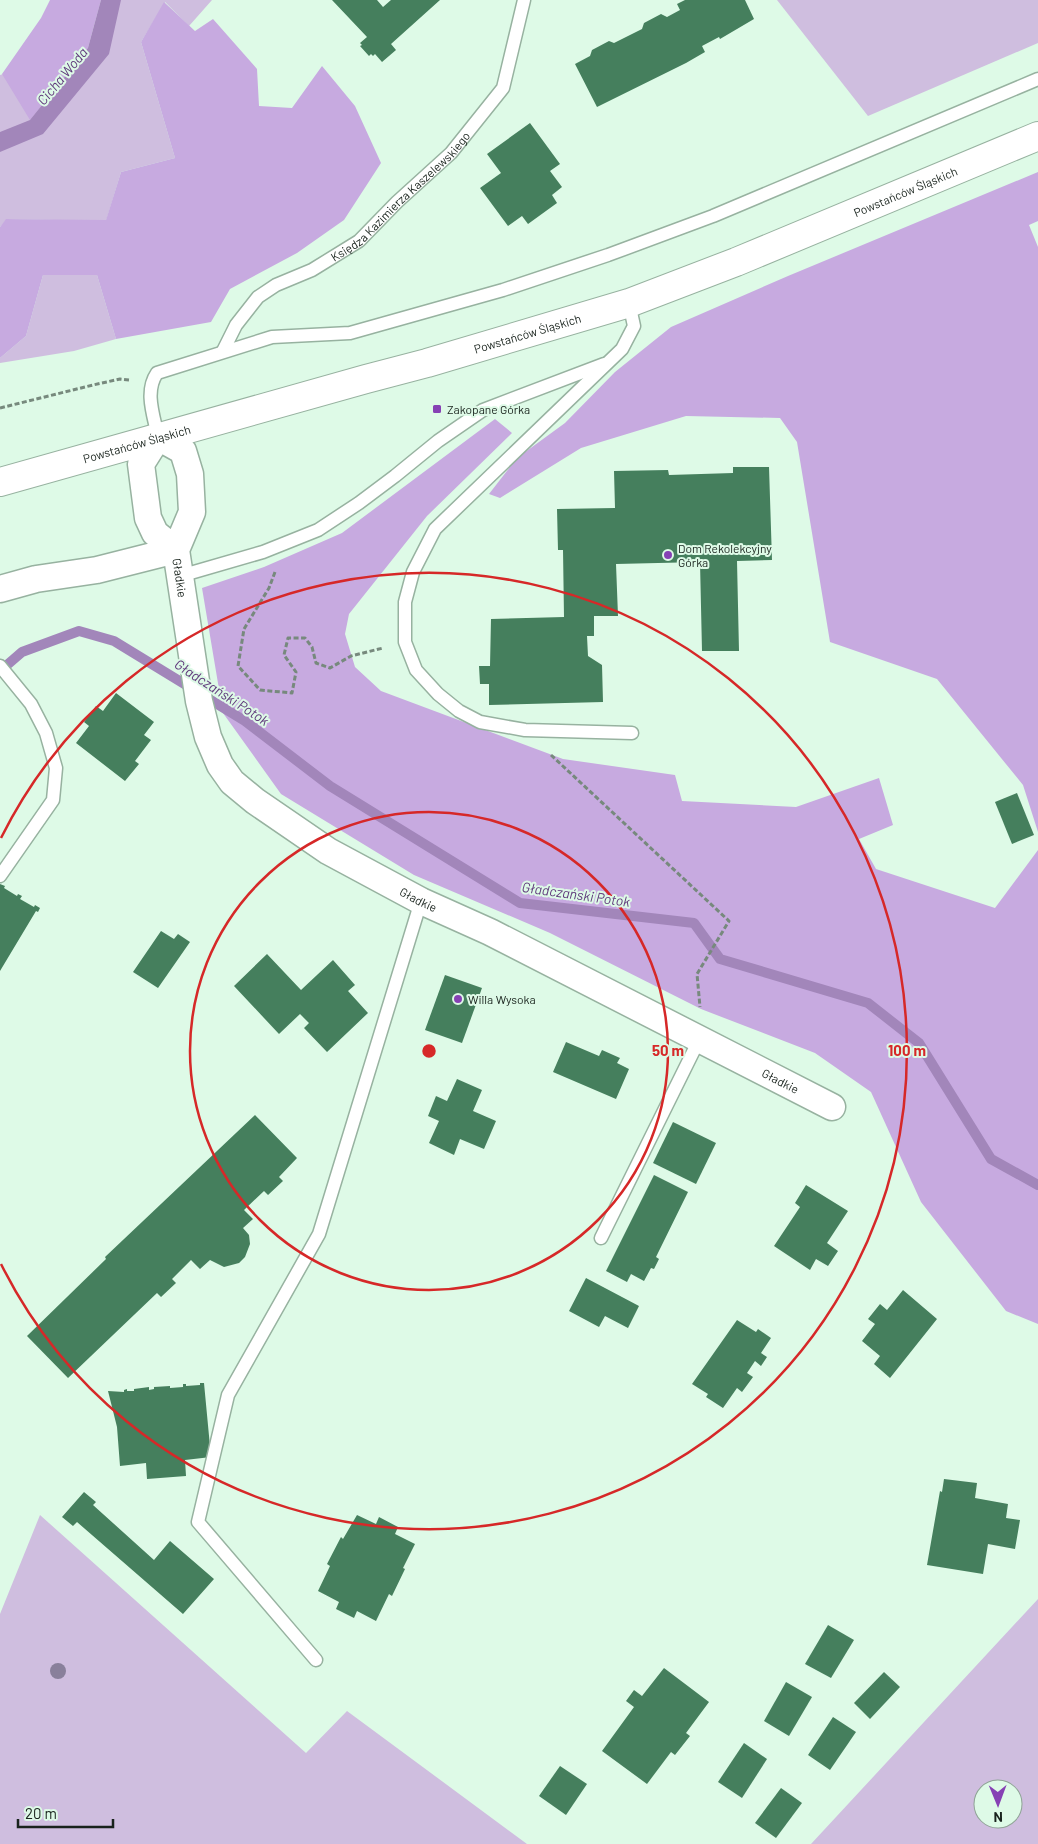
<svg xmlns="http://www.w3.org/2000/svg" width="1038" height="1844" font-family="Barlow,sans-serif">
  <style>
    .green { fill: #cfbedf; fill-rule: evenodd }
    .forest { fill: #c7aae0 }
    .water { fill: #a286ba }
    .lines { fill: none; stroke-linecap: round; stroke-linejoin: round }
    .stream { stroke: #a286ba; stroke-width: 10 }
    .building { fill: #457f5d }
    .lane-casing { stroke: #97b2a0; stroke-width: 15 }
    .street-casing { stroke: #97b2a0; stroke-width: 29 }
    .secondary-casing { stroke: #97b2a0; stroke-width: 30 }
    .path { stroke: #77897d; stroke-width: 3; stroke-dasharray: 5 2.5; stroke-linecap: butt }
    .lane { stroke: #fff; stroke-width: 12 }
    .street { stroke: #fff; stroke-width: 26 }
    .secondary { stroke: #fff; stroke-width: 28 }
    .tree { fill: #89809b }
    .ring { fill: none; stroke: #d62828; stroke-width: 2.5 }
    .poi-dot { fill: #8641b4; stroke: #defae7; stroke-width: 2 }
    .labels { text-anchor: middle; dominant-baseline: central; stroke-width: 4; stroke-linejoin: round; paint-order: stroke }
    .street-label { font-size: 12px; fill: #19231d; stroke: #defae7 }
    .poi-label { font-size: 12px; fill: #19231d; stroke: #defae7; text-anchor: start }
    .water-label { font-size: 14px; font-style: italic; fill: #603a7c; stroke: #defae7 }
    .centre { fill: #d62828; stroke: #defae7; stroke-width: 2.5 }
    .ring-label { font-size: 15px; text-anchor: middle; font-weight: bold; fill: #d62828; stroke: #defae7; stroke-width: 4; stroke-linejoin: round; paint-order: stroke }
  </style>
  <rect width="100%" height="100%" fill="#defae7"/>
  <g class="green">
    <path d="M101,0h111l-23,26 -24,-24 -24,40 34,116 -54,14 -15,49 -99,-2 -7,8v-152l88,-27z"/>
    <path d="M777,0h261v43l-170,73z"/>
    <path d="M43,275h54l19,64 -42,12 -74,12v-5l26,-22z"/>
    <path d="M40,1515l266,238 41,-42 180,133h-527v-230z"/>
    <path d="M1038,1599v245h-227zM983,1789h30v30h-30z"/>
  </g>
  <g class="forest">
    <path d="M50,0h51l-13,48 -58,72 -28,-46 39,-56z"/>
    <path d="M164,2l31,29 18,-12 44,50 2,37 33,2 30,-42 33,40 26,57 -37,57 -47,33 -67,36 -19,33 -95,17 -19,-64h-54l-17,61 -26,22v-131l6,-8 100,1 15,-48 54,-14 -34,-116z"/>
    <path d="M1038,172v49l-9,4 9,22v585l-15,-47 -86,-106 -107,-37 -33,-200 -17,-24 -94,-2 -105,32 -81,50 -11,-4 28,-36 48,-35 50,-51 56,-45 117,-51z"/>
    <path d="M495,419l17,14 -85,83 -78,98 -4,20 10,33 26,24 182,68 112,16 7,26 114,6 83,-29 14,47 -34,14 17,30 119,39 43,-58v474l-32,-13 -85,-109 -50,-110 -56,-39 -114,-44 -151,-76 -136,-58 -133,-81 -58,-81 -21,-125 62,-21 78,-34z"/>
  </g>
  <path class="water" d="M101,0h20l-12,54 -66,80 -43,18v-20l30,-12 58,-72z"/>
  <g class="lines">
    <path class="stream" d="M0,671l22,-19 57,-21 35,10 131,80 85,65 190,117 174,20 26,36 148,44 51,40 72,116 47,26"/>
  </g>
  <g class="building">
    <path d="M332,0h45l6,7 8,-7h49l-49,44 5,6 -14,12 -7,-8 -2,2 -2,-2 -2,2 -9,-10 2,-1 -2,-2 7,-6z"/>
    <path d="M685,0h60l9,19 -34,20 -1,-2 -17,9 3,6 -19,11 -89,44 -22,-43 15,-8 2,-6 17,-9 5,2 28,-14 2,-6 17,-9 6,3 13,-7 -3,-6z"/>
    <path d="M530,123l30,41 -10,7 12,16 -10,8 5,8 -29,21 -6,-8 -14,10 -28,-38 21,-15 -14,-19z"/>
    <path d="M733,467h36l3,93 -35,1 2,90h-37l-2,-89 -84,2 2,52h-24v20h-7l1,20 14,9 1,37 -114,3v-21h-9l-1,-18h11l1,-47 73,-2 -1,-67h-5l-1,-41 58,-1 -1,-37 54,-1 1,5 64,-2z"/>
    <path d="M116,693l38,29 -10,13 7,5 -16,21 4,3 -14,17 -49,-38 13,-17 -5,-4 12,-16 7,5z"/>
    <path d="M1017,793l17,42 -22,9 -17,-42z"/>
    <path d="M0,884l5,2 -1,2 13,8 1,-2 4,2 -2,3 14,8 1,-2 5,3 -2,4 -2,-1 -36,60z"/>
    <path d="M161,931l13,8 4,-5 12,8 -32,46 -25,-16z"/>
    <path d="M267,954l34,36 32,-30 22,25 -7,6 20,22 -41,39 -23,-24 5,-5 -9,-9 -21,20 -45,-48z"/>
    <path d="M445,975l37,13 -20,55 -37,-13z"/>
    <path d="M566,1042l33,14 3,-6 18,8 -3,5 12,6 -13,30 -63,-27z"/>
    <path d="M457,1079l25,11 -9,21 23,10 -12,28 -24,-10 -6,16 -25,-12 10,-22 -11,-5 8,-20 11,5z"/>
    <path d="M255,1115l42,43 -18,19 4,4 -15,14 -4,-4 -20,19 9,9 -10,9 6,7 1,9 -5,13 -6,6 -15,4 -14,-7 -10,9 -9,-9 -19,19 4,4 -15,14 -4,-4 -89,85 -41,-42 79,-77 -1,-2z"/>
    <path d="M673,1122l43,21 -20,41 -43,-21z"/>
    <path d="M654,1175l34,17 -32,65 3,2 -5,10 -3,-1 -7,13 -13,-7 -4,8 -21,-11z"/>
    <path d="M806,1185l42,26 -21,32 11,8 -10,15 -12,-7 -6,11 -36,-24 26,-39 -5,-4z"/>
    <path d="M586,1278l53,28 -11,22 -23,-12 -6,11 -30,-16z"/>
    <path d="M903,1290l34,29 -47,59 -16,-14 6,-8 -18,-15 13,-17 -7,-5 12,-15 7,6z"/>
    <path d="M737,1320l19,12 2,-3 13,9 -10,15 6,4 -6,9 -6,-5 -8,12 6,4 -11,15 -5,-4 -14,20 -17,-11 2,-3 -16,-10z"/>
    <path d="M200,1383h4l7,74 -26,3 1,16 -39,3 -1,-16 -26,3 -3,-39 -9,-36 16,1v-2l3,-1v2h7v-2l15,-2v3l5,-1v-2l16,-1v2l13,-1v-3h3v2l14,-1z"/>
    <path d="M944,1479l33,4 -2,15 33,6 -2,14 14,2 -5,29 -27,-5 -5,30 -56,-9 13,-74 2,1z"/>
    <path d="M84,1492l12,10 -3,3 61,55 16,-19 44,38 -31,35 -106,-92 -4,4 -11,-9z"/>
    <path d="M357,1515l19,9 3,-7 19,10 -3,7 20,10 -12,24 2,1 -13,27 -3,-2 -13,27 -19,-10 -3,7 -18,-9 3,-7 -21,-11 12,-25 -3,-2 14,-27 2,2z"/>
    <path d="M828,1625l26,15 -23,38 -26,-14z"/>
    <path d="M664,1668l45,34 -23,31 4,3 -15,19 -4,-3 -24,32 -45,-33 32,-44 -8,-6 8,-11 8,6z"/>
    <path d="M884,1672l16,15 -30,32 -16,-16z"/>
    <path d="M786,1682l26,15 -23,39 -25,-15z"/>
    <path d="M833,1717l23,15 -26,38 -22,-15z"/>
    <path d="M744,1743l23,16 -25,39 -24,-16z"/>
    <path d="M560,1766l27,18 -21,31 -27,-19z"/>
    <path d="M781,1788l21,15 -26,35 -21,-15z"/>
  </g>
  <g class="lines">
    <g class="lane-casing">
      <g id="lane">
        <path d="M629,303l5,23 -12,23 -187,180 -22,43 -8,30v40l11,28 22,24 21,17 21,11 45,8 107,3"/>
        <path id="s1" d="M223,351l13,-26 22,-28 18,-12 36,-15 47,-29 38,-39 54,-49 52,-65 21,-88"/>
        <path d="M158,437c-4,-21 -14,-45 -1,-64l115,-36 78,-4 153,-43 105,-35 105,-39 325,-137"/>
        <path d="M180,576l83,-24 55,-22 41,-27 36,-27 43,-35 45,-31 121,-46"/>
        <path d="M0,666l31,38 15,29 10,35 -3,32 -53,76"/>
        <path d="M601,1238l99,-200"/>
        <path d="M316,1660l-118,-138 30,-127 91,-161 102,-333"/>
      </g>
    </g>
    <g class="street-casing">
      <g id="street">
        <path id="s2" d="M176,550l-21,-17 -7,-15 -7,-54 17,-27 25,14 7,23 2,38 -16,38 23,151 9,36 12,28 12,17 23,19 73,50 93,50 69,31 342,175"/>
        <path d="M0,589l36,-10 61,-9 79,-20"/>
      </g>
    </g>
    <g class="secondary-casing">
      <g id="secondary">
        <path id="s3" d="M0,482l366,-103 61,-16 202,-60 107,-41 302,-126"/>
      </g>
    </g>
    <g class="path">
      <path d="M0,408l93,-23 27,-6 10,1"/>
      <path d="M275,572l-6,16 -25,41 -6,37 22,24 32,3 4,-21 -12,-17 4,-17h17l7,9 4,16 14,5 21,-12 32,-8"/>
      <path d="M551,755l178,166 -32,53 3,33"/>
    </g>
    <use href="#lane" class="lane"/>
    <use href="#street" class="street"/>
    <use href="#secondary" class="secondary"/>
  </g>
  <circle class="tree" cx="58" cy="1671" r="8"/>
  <g class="ring">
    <circle cx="429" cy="1051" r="239"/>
    <path d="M1 838A478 478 0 1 1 1 1264"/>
  </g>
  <g class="poi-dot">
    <rect x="432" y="404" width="10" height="10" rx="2.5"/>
    <circle cx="668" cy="555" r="5"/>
    <circle cx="458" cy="999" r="5"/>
  </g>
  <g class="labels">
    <g class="street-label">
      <text stroke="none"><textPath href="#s3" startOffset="952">Powstańców Śląskich</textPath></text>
      <text stroke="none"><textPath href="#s1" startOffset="241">Księdza Kazimierza Kaszelewskiego</textPath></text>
      <text stroke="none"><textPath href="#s3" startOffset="548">Powstańców Śląskich</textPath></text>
      <text stroke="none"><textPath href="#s3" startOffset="142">Powstańców Śląskich</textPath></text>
      <text stroke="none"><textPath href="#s2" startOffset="290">Gładkie</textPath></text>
      <text stroke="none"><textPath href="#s2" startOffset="724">Gładkie</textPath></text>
      <text stroke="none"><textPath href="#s2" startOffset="1129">Gładkie</textPath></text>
    </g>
    <g class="poi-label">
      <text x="447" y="409">Zakopane Górka</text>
      <text x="678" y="548">Dom Rekolekcyjny<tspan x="678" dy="14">Górka</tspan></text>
      <text x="468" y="999">Willa Wysoka</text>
    </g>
    <g class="water-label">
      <text transform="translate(62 76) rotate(-50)">Cicha Woda</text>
      <text transform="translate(222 692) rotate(33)">Gładczański Potok</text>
      <text transform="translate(576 894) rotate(8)">Gładczański Potok</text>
    </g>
  </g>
  <circle cx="429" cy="1051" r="8" class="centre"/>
  <g class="ring-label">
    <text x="668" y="1056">50 m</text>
    <text x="907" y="1056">100 m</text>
  </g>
  <g transform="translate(998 1804) rotate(179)"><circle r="24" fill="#defae7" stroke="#8fa496"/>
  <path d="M0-4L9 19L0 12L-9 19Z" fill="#8641b4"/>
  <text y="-8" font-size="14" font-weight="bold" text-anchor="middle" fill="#19231d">N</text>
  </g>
  <path d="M18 1819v8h95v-8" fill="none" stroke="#19231d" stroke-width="2.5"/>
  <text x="25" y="1819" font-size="15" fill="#19231d" stroke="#defae7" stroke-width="4" paint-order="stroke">20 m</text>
</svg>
